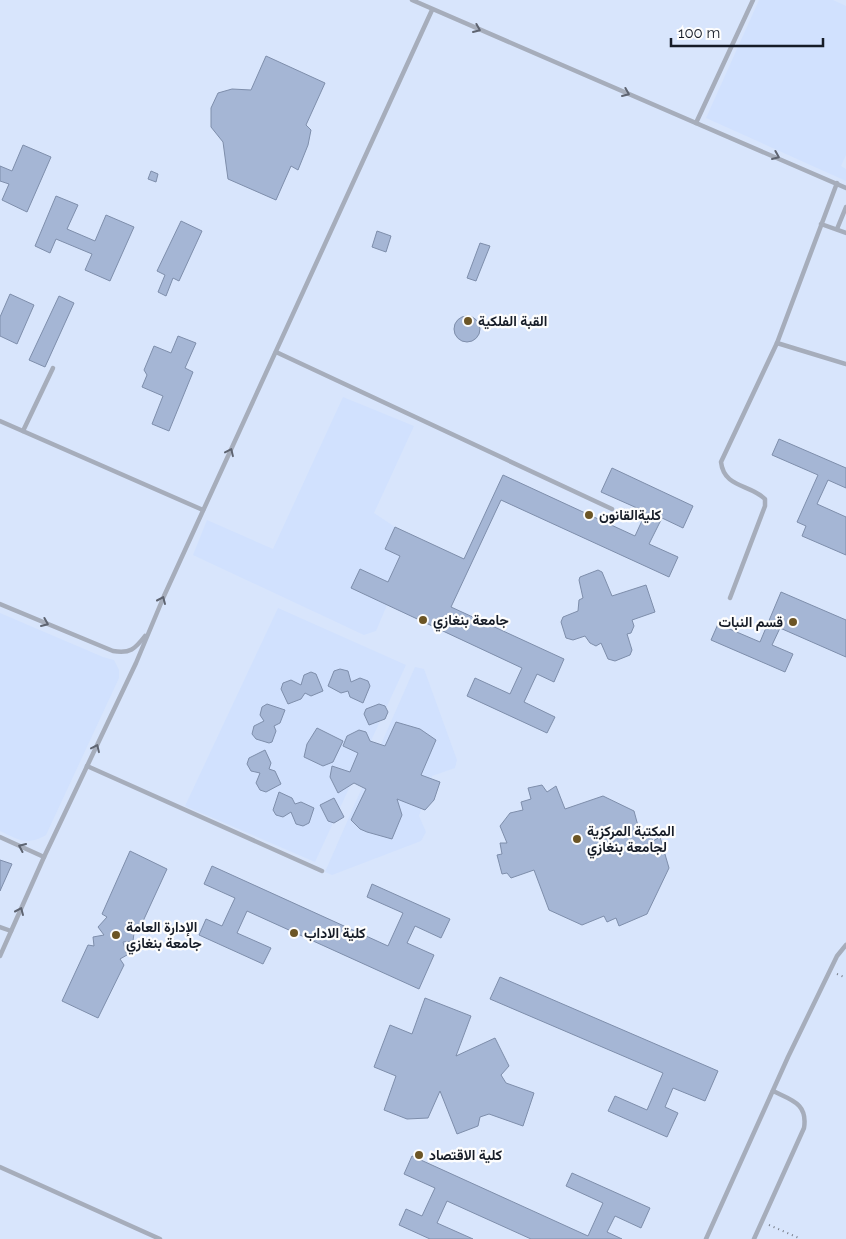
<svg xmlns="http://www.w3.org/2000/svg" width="846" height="1239" font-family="Raleway,Vazirmatn,sans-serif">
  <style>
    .built { fill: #d8e5fc }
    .garden { fill: #d1e1fe }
    .building { fill: #a5b6d5; stroke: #7e8eab }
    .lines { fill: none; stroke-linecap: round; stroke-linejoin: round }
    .path { stroke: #767c88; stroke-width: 2; stroke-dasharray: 1 4; stroke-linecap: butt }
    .lane { stroke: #a6adbb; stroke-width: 4.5 }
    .oneway { stroke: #5e6471 }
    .poi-dot { fill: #6c5525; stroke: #fdfdfd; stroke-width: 2 }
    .labels { text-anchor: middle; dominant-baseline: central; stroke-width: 4.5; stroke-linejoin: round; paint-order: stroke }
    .poi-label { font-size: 14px; font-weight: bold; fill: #161c27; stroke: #fdfdfd; text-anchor: start }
  </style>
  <rect width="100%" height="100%" fill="#e9f0fd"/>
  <rect class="built" x="0" y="0" width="846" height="1239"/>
  <g class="garden">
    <path d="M759,0h74l13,6v149l-5,11 5,3v12l-140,-63z"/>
    <path d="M343,397l71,29 -40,87 21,14 5,29 -12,26 -28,-13 -9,19 36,17 -11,26 -12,4 -171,-80 14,-35 66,29z"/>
    <path d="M278,608l128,57 -91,197 -130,-56z"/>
    <path d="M0,613l103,44 11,3 5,10v8l-73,157c-19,11 -27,5 -46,-4z"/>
    <path d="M415,667l9,2 33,91 -2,8 -23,8 -13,40 7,16 -5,9 -89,34 -7,-3z"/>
  </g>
  <g class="building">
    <path d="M266,56l59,27 -19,42 5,5 -3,15 -10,25 -7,-4 -15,34 -48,-21 -5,-37 -12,-15v-19l7,-15 14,-4 19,1z"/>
    <path d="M23,145l28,12 -24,55 -25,-12 7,-16 -9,-3v-15l12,5z"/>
    <path d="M151,171l7,3 -2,8 -8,-3z"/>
    <path d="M56,196l22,9 -11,24 28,12 11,-26 28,12 -24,54 -25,-11 7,-16 -36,-15 -6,14 -15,-7z"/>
    <path d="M181,221l21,10 -23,50 -6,-3 -7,18 -8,-4 7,-17 -8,-4z"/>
    <path d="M377,231l14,5 -5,16 -14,-5z"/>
    <path d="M480,243l10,3 -14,35 -9,-3z"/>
    <path d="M10,294l24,11 -17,39 -17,-8v-19z"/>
    <path d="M59,296l15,7 -29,64 -16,-7z"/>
    <circle cx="467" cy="329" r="13"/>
    <path d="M178,336l18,7 -11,25 8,4 -24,59 -17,-7 11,-28 -21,-9 5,-12 -3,-5 10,-24 17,7z"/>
    <path d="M779,439l67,29v20l-18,-8 -11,24 29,13v38l-44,-19 4,-10 -9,-4 21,-47 -46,-20z"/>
    <path d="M612,468l81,38 -10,22 -21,-10 -13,26 29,13 -9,20 -168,-77 -50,107 113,52 -10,23 -17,-8 -13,28 31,15 -8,16 -80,-37 8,-18 35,16 12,-26 -171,-80 9,-19 28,13 12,-26 -15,-7 10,-22 69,32 39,-84 132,61 11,-24 -45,-20z"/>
    <path d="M598,570l4,2 10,24 34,-11 9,27 -23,8 2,6 -3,7 -4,1 5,16 -2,5 -15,6 -7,-2 -7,-16 -5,3 -6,-3 -5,-7 -12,4 -7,-2 -5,-16 2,-5 15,-6 1,-11 4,-2 -4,-18 1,-3z"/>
    <path d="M781,592l65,28v37l-66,-29 -8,17 21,9 -8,18 -74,-32 7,-16 42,18z"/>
    <path d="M340,669l8,2 3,11 9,-4 8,3 2,5 -7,17 -13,-6 -2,-6 -7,2 -13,-7 6,-15z"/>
    <path d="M311,672l5,2 7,17 -12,5 -6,-3 -4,6 -13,5 -7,-15 2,-6 8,-3 10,5 3,-10z"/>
    <path d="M267,704l18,6 -5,13 -6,3 2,5 -4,11 -3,1 -13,-4 -4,-5 2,-8 10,-5 -4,-6 2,-8z"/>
    <path d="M379,704l6,2 3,6 -3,7 -16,6 -5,-11 2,-5z"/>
    <path d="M396,722l24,7 16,11 -15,35 19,7 -6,18 -9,10 -28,-11 5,16 -10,24 -25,-7 -7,-3 -9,-9 15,-31 -12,-6 -16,10 -8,-16 2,-11 18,6 8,-19 -15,-7 4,-10 12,-6 7,2 4,9 15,5z"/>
    <path d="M317,728l26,13 -10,21 -10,4 -19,-9 3,-13z"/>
    <path d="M265,750l6,13 -2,6 6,2 6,13 -15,8 -6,-2 -4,-7 4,-10 -9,-2 -4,-7 2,-6z"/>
    <path d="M542,785l5,7 9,-6 9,23 38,-13 31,15 7,26 9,-2 3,6 7,-4 9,31 -22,46 -28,12 -3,-8 -9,4 -3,-6 -22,9 -33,-15 -15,-40 -23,8 -4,-5 -5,1 -5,-19 5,-1 -2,-11h7l-7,-17 10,-13 13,-3 -2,-8 10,-3 -3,-11z"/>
    <path d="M279,792l13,6 3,6 6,-2 13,6 -5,15 -6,3 -7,-2 -5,-12 -8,5 -7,-2 -3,-5z"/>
    <path d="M334,798l10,19 -10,6 -6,-2 -8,-16z"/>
    <path d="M130,851l37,18 -28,61 -5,3 -1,8 -10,1 4,13 -7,4 4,6 -26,53 -36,-17 26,-56 6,1 -1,-9 11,-2 -6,-8 9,-10 -5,-3z"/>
    <path d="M0,860l12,4 -12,27z"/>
    <path d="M212,866l176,80 15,-33 -36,-16 5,-13 78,35 -9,19 -26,-12 -8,17 27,12 -15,34 -172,-78 -10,22 34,15 -8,16 -64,-29 7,-16 16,7 13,-28 -31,-14z"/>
    <path d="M500,977l218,94 -13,30 -32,-13 -8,19 13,6 -11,24 -59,-26 7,-15 32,14 16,-37 -173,-74z"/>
    <path d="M425,998l46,18 -15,40 39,-18 14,28 -8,9 5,8 28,10 -11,33 -34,-12 -9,3 -2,9 -21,8 -17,-43 -12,27 -21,1 -23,-9 12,-34 -22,-9 16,-42 22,9z"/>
    <path d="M412,1156l176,80 15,-33 -37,-17 6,-13 78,35 -9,20 -26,-12 -8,16 15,7h-91l-84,-38 -10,22 36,16h-43l-31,-14 7,-16 16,7 13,-28 -31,-14z"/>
  </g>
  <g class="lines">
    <g class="path">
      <path d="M837,974l9,4"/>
      <path d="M769,1225l32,14"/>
    </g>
    <g class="lane">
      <path d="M412,0l434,188"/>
      <path d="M696,123l57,-123"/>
      <path d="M821,224l25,9"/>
      <path d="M837,229l9,-22"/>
      <path d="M777,343l69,21"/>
      <path d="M276,352l336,157"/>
      <path d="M0,421l203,89"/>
      <path d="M23,431l30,-63"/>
      <path d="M730,598l35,-92v-7c-15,-15 -41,-11 -44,-37l56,-119 60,-160"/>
      <path d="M0,604l113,47c17,3 22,-2 32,-15"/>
      <path d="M87,766l235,105"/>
      <path d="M0,837l44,20"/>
      <path d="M0,927l11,4"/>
      <path d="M0,956l44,-99 92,-194 28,-67 268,-586"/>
      <path d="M0,1167l160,72"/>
      <path d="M706,1239l82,-182 49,-101 9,-11"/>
      <path d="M754,1239l50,-111c4,-25 -13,-28 -31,-37"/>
    </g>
  </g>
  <defs><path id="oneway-chevron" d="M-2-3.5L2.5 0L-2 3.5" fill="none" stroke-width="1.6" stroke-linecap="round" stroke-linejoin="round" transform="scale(1.25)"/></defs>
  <g class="oneway">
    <use href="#oneway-chevron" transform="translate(477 29) rotate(23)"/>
    <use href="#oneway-chevron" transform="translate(626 93) rotate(23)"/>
    <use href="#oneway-chevron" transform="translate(776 156) rotate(23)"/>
    <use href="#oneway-chevron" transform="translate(230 452) rotate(-65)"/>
    <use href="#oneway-chevron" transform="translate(162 600) rotate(-66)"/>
    <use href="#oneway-chevron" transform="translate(45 623) rotate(23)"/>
    <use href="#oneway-chevron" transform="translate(96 748) rotate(-65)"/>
    <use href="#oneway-chevron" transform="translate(22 847) rotate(-156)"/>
    <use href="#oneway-chevron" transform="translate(20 911) rotate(-66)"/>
  </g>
  <g class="poi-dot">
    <circle cx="468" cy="321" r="5"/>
    <circle cx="589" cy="515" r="5"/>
    <circle cx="423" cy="620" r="5"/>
    <circle cx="793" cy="622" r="5"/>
    <circle cx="577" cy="839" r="5"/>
    <circle cx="294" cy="933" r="5"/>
    <circle cx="116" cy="935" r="5"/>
    <circle cx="419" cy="1155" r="5"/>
  </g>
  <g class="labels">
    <g class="poi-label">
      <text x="478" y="321">القبة الفلكية</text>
      <text x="599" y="515">كليةالقانون</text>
      <text x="433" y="620">جامعة بنغازي</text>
      <text x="783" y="622" text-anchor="end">قسم النبات</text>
      <text x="587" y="831">المكتبة المركزية<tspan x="587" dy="16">لجامعة بنغازي</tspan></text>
      <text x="126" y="927">الإدارة العامة<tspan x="126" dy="16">جامعة بنغازي</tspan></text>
      <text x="304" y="933">كلية الاداب</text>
      <text x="429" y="1155">كلية الاقتصاد</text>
    </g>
  </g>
  <path d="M671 38v8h152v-8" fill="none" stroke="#161c27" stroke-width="2.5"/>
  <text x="678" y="38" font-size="15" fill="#161c27" stroke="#fdfdfd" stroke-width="4" paint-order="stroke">100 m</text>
</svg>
